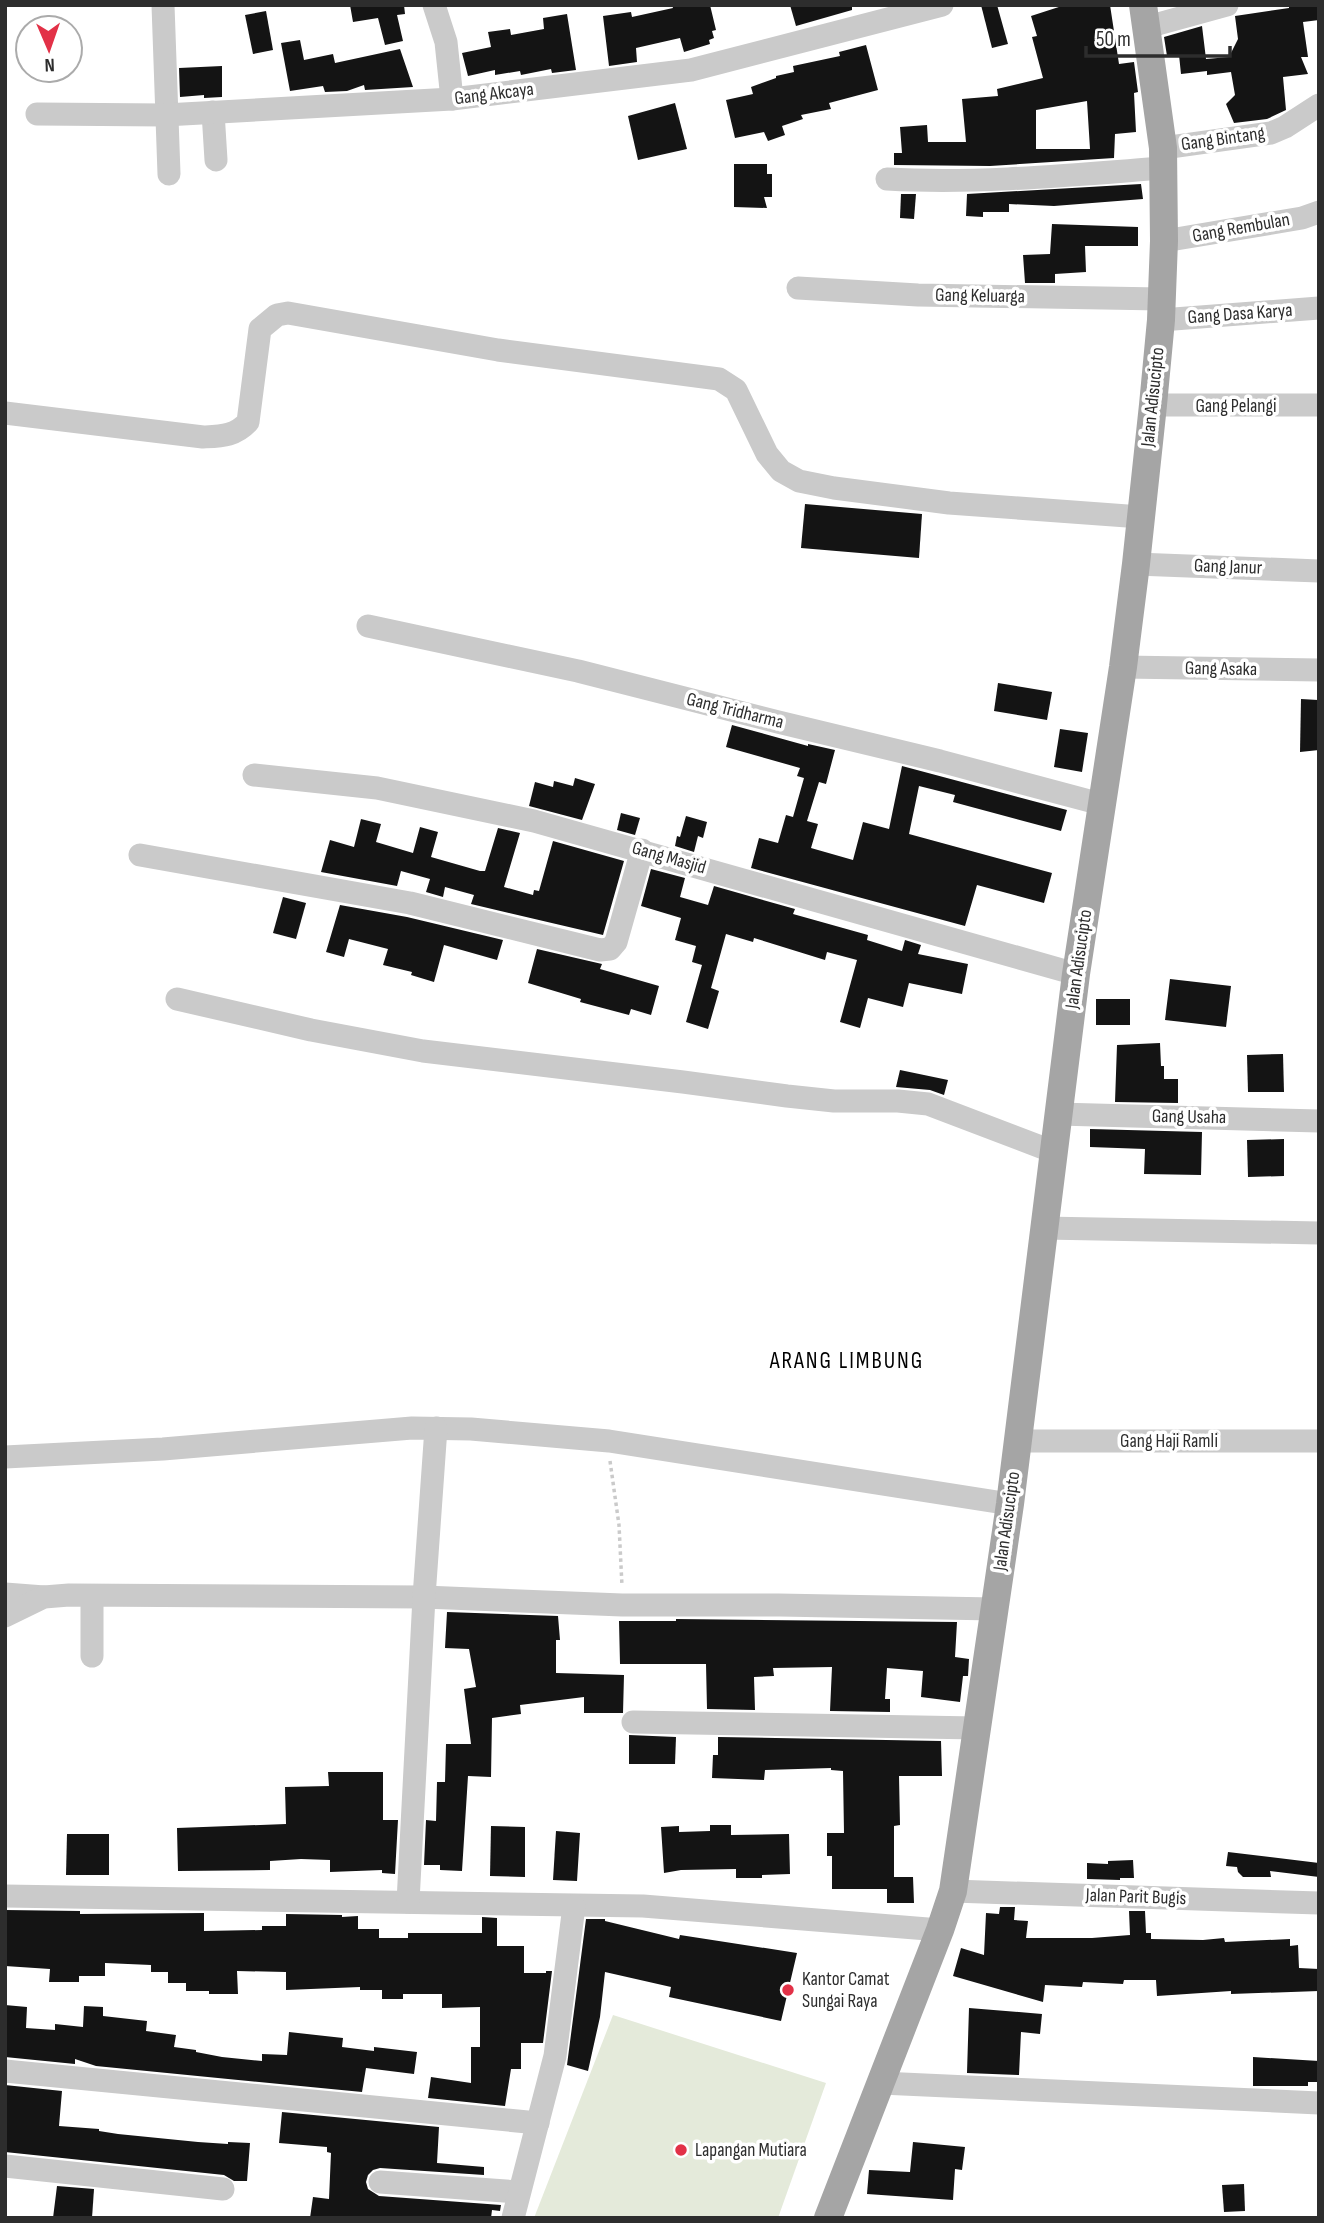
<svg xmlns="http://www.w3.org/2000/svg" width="1324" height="2223" font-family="'Sofia Sans Condensed',sans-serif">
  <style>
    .green { fill: #e4eada }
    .building { fill: #141414; fill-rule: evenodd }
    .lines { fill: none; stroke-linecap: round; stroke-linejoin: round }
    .path { stroke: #cacaca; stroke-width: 3.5; stroke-dasharray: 3.5 3.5; stroke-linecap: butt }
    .minor { stroke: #cacaca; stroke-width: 23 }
    .major { stroke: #a5a5a5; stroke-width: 28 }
    .poi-dot { fill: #e23147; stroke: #fff; stroke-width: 2.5 }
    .labels { text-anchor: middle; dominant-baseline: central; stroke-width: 7; stroke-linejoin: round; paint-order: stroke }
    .street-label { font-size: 19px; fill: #2d2d2d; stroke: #fff }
    .poi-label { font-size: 19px; fill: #2d2d2d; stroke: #fff; text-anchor: start }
    .quarter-label { font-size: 23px; letter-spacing: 2px; fill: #000; stroke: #fff }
  </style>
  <rect width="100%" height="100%" fill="#fff"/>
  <path class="green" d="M613,2015l213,68 -48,135h-244z"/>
  <g class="building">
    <path d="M350,5h54l1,9 -8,1 6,26 -18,4 -7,-27 -25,4z"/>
    <path d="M672,5h38l6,25 -4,1 2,7 -5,2 1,4 -26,8 -4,-14 -44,10 1,14 -28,4 -6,-50 28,-4 1,5 41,-9z"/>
    <path d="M790,5h62v5l-56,16z"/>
    <path d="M981,5h16l11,39 -16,4z"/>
    <path d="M1065,5h45l9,59 15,-2 4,30 -4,1 2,39 -21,2 -1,24 -124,8 -96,-1v-12h8l-2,-26 27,-2 1,17h38l-4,-43 36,-3 -1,-7 46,-11 -11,-41 5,-1 -6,-20zM1087,101l3,48h-54v-39z"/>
    <path d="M1289,5h30v15l-16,2 5,35h-7l7,17 -25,3 3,33 -19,9 -33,4 -8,-19 9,-9 -4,-23 -24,3v-4l-26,3 -2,-19 -12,1 -3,-19 38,-11 4,33 23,-2 9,-18 -3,-23 54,-8z"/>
    <path d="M266,11l7,39 -20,4 -8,-39z"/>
    <path d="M567,14l9,56 -24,3 -1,-4 -30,6 -1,-4 -25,4v-5l-27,6 -6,-23 29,-6 -3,-15 22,-3 1,6 33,-6 -1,-11z"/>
    <path d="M300,40l4,20 29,-6 2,9 65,-14 13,38 -48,3 -1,-5 -17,6 -22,1 -2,-6 -33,5 -9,-48z"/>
    <path d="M866,45l12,45 -49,13 2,6 -30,6 2,4 -21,7 3,9 -17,6 -4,-9 -29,6 -9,-38 27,-6 -2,-7 25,-9v-2l18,-4 -1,-6 47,-10 -1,-4z"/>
    <path d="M222,66v31l-18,1v-3l-24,2 -1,-29z"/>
    <path d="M675,103l12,46 -49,11 -10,-44z"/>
    <path d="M734,164h33v10h5v23h-8l3,11 -33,-1z"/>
    <path d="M1141,184l2,15 -89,7 -45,-2v8h-26v5l-17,-1 1,-22z"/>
    <path d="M901,194h15l-2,25 -14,-1z"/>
    <path d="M1052,224l86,3v19h-53l1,26 -31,2v9h-30l-2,-28 27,-1z"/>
    <path d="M805,504l117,10 -3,44 -118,-10z"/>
    <path d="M998,683l54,9 -5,28 -53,-9z"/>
    <path d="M1301,699l17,1 1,50 -19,2z"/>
    <path d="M732,725l76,21v-2l27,6 -9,34 -7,-2 -12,39 11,3 -7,24 42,12 10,-38 26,7 13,-63 165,44 -6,21 -108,-29 2,-7 -36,-9 -10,48 143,39 -8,30 -67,-18 -12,41 -214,-58 8,-30 19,5 8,-28 7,2 11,-39 -7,-2 3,-8 -74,-21z"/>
    <path d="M1060,729l28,4 -6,39 -28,-5z"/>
    <path d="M575,778l20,6 -13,36 -53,-14 6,-24 18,5 1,-6 19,5z"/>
    <path d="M621,813l19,5 -5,17 -18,-5z"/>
    <path d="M686,816l21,6 -4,16 -5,-2 -4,16 -19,-6 2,-10 3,1z"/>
    <path d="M361,819l20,5 -5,18 37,11 7,-26 18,5 -7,25 49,14h5l13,-43 22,5 -16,54 29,8 1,-5 5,1 14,-50 71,20 -21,74 -132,-31 3,-9 -29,-8 -2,10 -17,-5 4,-13 -29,-8 -4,15 -76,-14 9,-32 24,7z"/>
    <path d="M651,869l34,9 -5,19 28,8 6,-19 81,23 -2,5 75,21 -1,5 35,11 3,-11 16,5 -3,9 50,10 -6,30 -53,-11 -6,24 -35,-9 -8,30 -20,-6 17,-62 -30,-8 -2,8 -71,-22 -1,4 -27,-8 -15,54 8,3 -11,38 -22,-7 16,-57 -10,-3 4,-16 -21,-6 6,-22 -40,-12z"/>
    <path d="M283,897l23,6 -10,36 -23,-6z"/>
    <path d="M340,905l67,12 96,23 -6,20 -53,-15 -10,37 -23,-7 1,-3 -29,-7 5,-16 -39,-10 -5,18 -18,-5z"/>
    <path d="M537,949l65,15 -2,5 59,17 -8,29 -20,-6 -2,6 -49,-13 1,-3 -53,-16z"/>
    <path d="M1170,979l61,7 -5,41 -61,-7z"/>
    <rect x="1096" y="999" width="34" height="26"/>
    <path d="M1160,1043l1,23h3v13h14v24l-63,-1 2,-57z"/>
    <path d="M1283,1054l1,38h-36l-1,-37z"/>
    <path d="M900,1070l48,10 -4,15 -14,-5 -34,-3z"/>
    <path d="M1090,1129l112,3 -1,43 -57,-1 1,-25 -55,-2z"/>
    <path d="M1284,1139v37l-36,1 -1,-37z"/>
    <path d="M447,1612l111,4 2,24h-4v33l68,2 -1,38h-39v-16l-64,8 1,9 -29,4 -1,59 -23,-1 -6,95 -22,-1v-5h-16l2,-45 10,1 1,-39h8l1,-38h25l-7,-55 12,-2 -7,-38 -24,-1z"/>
    <path d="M676,1619l281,3 -2,35 14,2 -1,17h-5l-3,26 -39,-5 2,-26 -36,-3 -2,31h5v13l-60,-1 2,-44 -59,1 1,8 -20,1 1,33 -48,-1 -1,-45h-86l-1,-43h57z"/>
    <path d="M629,1735l47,2 -1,27h-46z"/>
    <path d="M718,1737l223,4 1,35h-43l1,49 -6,1v51h19l1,26h-27v-14h-55v-33h-5v-23h17l-1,-62 -12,-1v-2l-66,2 -1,10 -52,-2 1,-23h5z"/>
    <path d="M328,1772h55v48h15l-3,54 -13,-1v-3l-52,2v-12l-29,-1 -31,2v9l-92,1 -1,-43 109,-4 -1,-37 44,-1z"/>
    <path d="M710,1825h21v10l58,-1 1,40 -28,1v3h-26v-9l-55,1 -17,3 -3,-46 18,-1v6l31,-1z"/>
    <path d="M491,1826l34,1v50l-35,-1z"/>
    <path d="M556,1831l24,2 -3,48 -24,-1z"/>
    <path d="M67,1834h42v41h-43z"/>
    <path d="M1228,1852l91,11v14l-49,-6 1,6h-28l-5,-5 -1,-5 -11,-1z"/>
    <path d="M1133,1860l1,18h-14v2l-33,-1v-16l21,1v-3z"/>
    <path d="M1000,1907h15l-1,13 14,1 -2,17h66l38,-3 -1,-24h16l1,22h5v6l52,1 21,-2 1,4 65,-3v7l8,-1 1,23 20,1v22l-88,3v-3l-74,5 -1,-16h-32l-1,4 -40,-2 -1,5 -37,-2 -2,17 -90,-26 8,-28 23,7 2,-42 13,1z"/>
    <path d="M5,1910l75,1v3l124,-1v18l58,-1v-4h24v-12l56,1v2l16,-1v13h21v9h29v-5h74v-16l15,1v28h27v27h22v-2h6l-9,72h-22v26h-10l-6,37 -77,-8 3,-21 40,6v-36h9v-40l-38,1v-14h-39v5h-21v-9h-22v-3l-74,3v-18l-49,-1 1,23h-29v-3h-23v-8h-18v-11h-17v-7l-46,-2v13h-26v6h-30l1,-13 -45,-3z"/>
    <path d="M586,1919h19v2l74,18 1,-4 117,18 -16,68 -112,-24 2,-10 -66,-15 -5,45 -12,54 -21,-6z"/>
    <path d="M5,2005l22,2 -1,21 29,2v-6l28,3 1,-21 19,1v9l44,5 -1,10 30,4 -2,12 22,3v2l26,5 40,4v-7l25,1 2,-23 54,6 -1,9 32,4v-4l43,5 -3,22 -48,-6 -4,24 -266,-26 -21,-7v5l-70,-7z"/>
    <path d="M969,2008l73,6 -2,20 -19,-2 -2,43 -52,-2z"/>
    <path d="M1253,2057l66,4v21h-11v4h-55z"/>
    <path d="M5,2085l57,6 -3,35 40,3v2l19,3 80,8 30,2v-2l22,1 -3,38h-13l-10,-6 -219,-23z"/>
    <path d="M282,2112l157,15 -2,36 47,4v8l-104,-7 -7,2 -5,5 -2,7 2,7 11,7 122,9 -1,6 -8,-1 -1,8h-181l3,-21 16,2 2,-46 -4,-1v-5l-48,-4z"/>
    <path d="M913,2142l52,5 -3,23 -7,-1 -2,31 -86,-6 2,-24 41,2z"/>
    <path d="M1244,2184l1,27 -21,1 -2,-27z"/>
    <path d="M57,2186l37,3 -2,29h-39z"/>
  </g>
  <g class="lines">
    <path class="path" d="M610,1461l9,64 3,61"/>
    <g class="minor">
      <path d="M163,5l6,169"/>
      <path d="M434,5l12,37 6,57"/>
      <path d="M1148,29l10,-5 69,-19"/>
      <path d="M213,112l3,48"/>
      <path d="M37,114l128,1 287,-16 239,-29 251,-65"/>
      <path d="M1163,148l108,-15 14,-6 34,-22"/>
      <path d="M887,179c92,5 184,-4 276,-11"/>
      <path d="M1164,241l138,-23 17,-6"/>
      <path d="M798,288l120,7 243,4"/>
      <path d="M1161,320l158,-12"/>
      <path d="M1153,405h166"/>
      <path d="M5,413l198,24c19,-1 32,-1 45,-15l12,-93 17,-14 11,-2 210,37 221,29 17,11 31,64 14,17 18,10 35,7 115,15 192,14"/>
      <path d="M1136,564l183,7"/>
      <path d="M368,626l210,45 200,51 162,39 161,43"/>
      <path d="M1123,667l196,3"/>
      <path d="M254,775l123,13 157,33 542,153"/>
      <path d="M140,855l270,48 190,47 10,-1 6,-7 26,-92"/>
      <path d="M177,999l134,31 112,21 260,31 104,14 47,5h64l30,3 126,48"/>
      <path d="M1058,1114l261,7"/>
      <path d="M1044,1228l275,5"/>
      <path d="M1019,1441h300"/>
      <path d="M5,1457l158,-8 249,-21 59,1 138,12 401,63"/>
      <path d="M5,1594l39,3"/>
      <path d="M92,1596v60"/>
      <path d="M5,1616l39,-19 25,-2 355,2 198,8h157l215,4"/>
      <path d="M633,1722l344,6"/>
      <path d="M953,1891l366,12"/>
      <path d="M5,1896l638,10 297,24"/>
      <path d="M408,1902l16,-305 12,-169"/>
      <path d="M5,2071l533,52"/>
      <path d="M881,2083l438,20"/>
      <path d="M5,2166l218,23"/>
      <path d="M380,2182l139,10"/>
      <path d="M513,2218l42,-162 19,-150"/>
    </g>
    <path class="major" d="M828,2218l112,-288 13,-39 57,-387 66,-530 47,-307 13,-103 17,-159 8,-85 3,-79 -1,-93 -20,-143"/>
  </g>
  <g class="poi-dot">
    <circle cx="788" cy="1990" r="7"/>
    <circle cx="681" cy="2150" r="7"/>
  </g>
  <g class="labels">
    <g class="street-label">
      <text transform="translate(494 94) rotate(-7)">Gang Akcaya</text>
      <text transform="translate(1223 139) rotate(-8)">Gang Bintang</text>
      <text transform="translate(1241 228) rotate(-10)">Gang Rembulan</text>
      <text transform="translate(980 296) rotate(1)">Gang Keluarga</text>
      <text transform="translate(1240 314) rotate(-4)">Gang Dasa Karya</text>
      <text transform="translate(1153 397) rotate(-84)">Jalan Adisucipto</text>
      <text x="1236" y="406">Gang Pelangi</text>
      <text transform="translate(1228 567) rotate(2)">Gang Janur</text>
      <text transform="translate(1221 669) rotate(1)">Gang Asaka</text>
      <text transform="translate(735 711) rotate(14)">Gang Tridharma</text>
      <text transform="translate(669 858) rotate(16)">Gang Masjid</text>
      <text transform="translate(1079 959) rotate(-82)">Jalan Adisucipto</text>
      <text transform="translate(1189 1117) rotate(1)">Gang Usaha</text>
      <text x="1169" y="1441">Gang Haji Ramli</text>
      <text transform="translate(1007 1521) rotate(-82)">Jalan Adisucipto</text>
      <text transform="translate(1136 1897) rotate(2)">Jalan Parit Bugis</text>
    </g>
    <g class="poi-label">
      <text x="802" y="1979">Kantor Camat<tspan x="802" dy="22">Sungai Raya</tspan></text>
      <text x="695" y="2150">Lapangan Mutiara</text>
    </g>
    <g class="quarter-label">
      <text x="847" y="1361">ARANG LIMBUNG</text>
    </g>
  </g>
  <rect width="1324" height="2223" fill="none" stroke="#2d2d2d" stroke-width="14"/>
  <g transform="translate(49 49) rotate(178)"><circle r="33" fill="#ffffff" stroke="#ababab" stroke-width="2"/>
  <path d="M0-5L12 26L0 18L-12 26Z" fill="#e23147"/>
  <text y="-10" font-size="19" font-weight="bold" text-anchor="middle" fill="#2d2d2d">N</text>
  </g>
  <path d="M1086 46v10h144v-10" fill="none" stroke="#2d2d2d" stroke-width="3.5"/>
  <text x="1096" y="46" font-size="21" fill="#2d2d2d" stroke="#ffffff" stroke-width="5" paint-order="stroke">50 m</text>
</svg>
